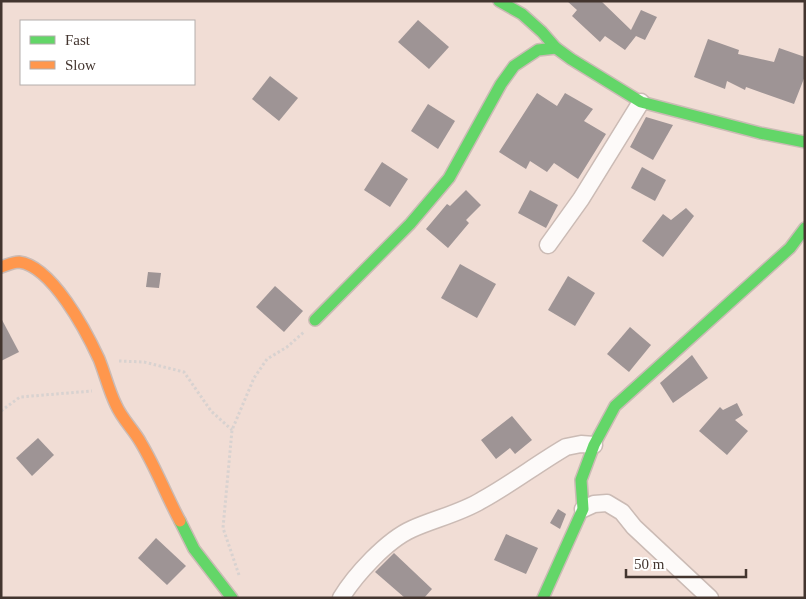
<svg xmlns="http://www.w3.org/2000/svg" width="806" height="599" font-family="Georgia,serif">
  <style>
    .building { fill: #9e9495 }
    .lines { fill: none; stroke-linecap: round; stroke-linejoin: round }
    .street-casing { stroke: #cbbbb5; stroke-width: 19 }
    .fast-casing { stroke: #cbbbb5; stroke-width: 14 }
    .slow-casing { stroke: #cbbbb5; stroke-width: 14 }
    .path { stroke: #d8d2d0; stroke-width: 3; stroke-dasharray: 2.5 2.5; stroke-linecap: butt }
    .street { stroke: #fdfaf9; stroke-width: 16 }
    .fast { stroke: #63d668; stroke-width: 11 }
    .slow { stroke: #ff974d; stroke-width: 11 }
  </style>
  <rect width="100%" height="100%" fill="#f1ddd5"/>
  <g class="building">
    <path d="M567,1h34l30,29 10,-20 16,7 -12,23 -9,-4 -11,14 -20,-14 -5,6 -28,-26 5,-6z"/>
    <path d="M418,20l31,27 -20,22 -31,-27z"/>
    <path d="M708,39l31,11 -1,4 36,8 5,-14 26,9v19l-11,28 -48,-17 -1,3 -18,-9 -2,8 -31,-12z"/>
    <path d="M270,76l28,22 -19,23 -27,-22z"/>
    <path d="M537,93l20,13 8,-13 28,16 -9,12 22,13 -28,45 -24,-16 -7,9 -17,-11 -4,8 -27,-17z"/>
    <path d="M428,104l27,17 -17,28 -27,-18z"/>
    <path d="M646,117l27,8 -20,35 -23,-13z"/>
    <path d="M382,162l26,17 -18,28 -26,-17z"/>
    <path d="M642,167l24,13 -11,21 -24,-13z"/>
    <path d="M466,190l15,15 -15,15 3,3 -21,25 -22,-19 21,-25 3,2z"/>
    <path d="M530,190l28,15 -12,23 -28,-15z"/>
    <path d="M686,208l8,8 -31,41 -21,-16 21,-27 8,6z"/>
    <path d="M460,264l36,20 -19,34 -36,-20z"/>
    <path d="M148,272l13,1 -2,15 -13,-1z"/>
    <path d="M568,276l27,17 -20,33 -27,-16z"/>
    <path d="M275,286l28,25 -19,21 -28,-25z"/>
    <path d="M1,318l18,34 -18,9z"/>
    <path d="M630,327l21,18 -22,27 -22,-18z"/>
    <path d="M692,355l16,23 -35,25 -13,-20z"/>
    <path d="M737,403l6,12 -8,5 13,11 -21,24 -28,-24 21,-24 3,3z"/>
    <path d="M512,416l20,24 -17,14 -5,-6 -14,11 -15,-19z"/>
    <path d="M38,438l16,17 -22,21 -16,-18z"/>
    <path d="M558,509l8,5 -6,15 -10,-6z"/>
    <path d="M506,534l32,14 -12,26 -32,-14z"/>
    <path d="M156,538l30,28 -19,19 -29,-27z"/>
    <path d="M394,553l38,36 -8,9h-19l-30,-26z"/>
  </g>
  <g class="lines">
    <g class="street-casing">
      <g id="street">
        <path d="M548,245l33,-46 60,-97"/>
        <path d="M583,509l11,-5 13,-1 15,9 12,15 76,71"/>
        <path d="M341,598c14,-23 46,-58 71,-69 22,-10 49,-16 70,-29 29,-16 55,-36 84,-53l15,-3 13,1"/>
      </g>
    </g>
    <g class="fast-casing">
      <g id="fast">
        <path d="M499,1l23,13 20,18 14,16 15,11 70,43 119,31 45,9"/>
        <path d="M315,320l95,-96 39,-46 52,-94 13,-18 24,-16 18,-2"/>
        <path d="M180,521l14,28 38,49"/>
        <path d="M543,598l40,-89 -2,-29 13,-35 21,-39 175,-158 15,-20"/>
      </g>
    </g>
    <g class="slow-casing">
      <path id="slow" d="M1,267c6,-2 12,-5 18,-5 33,4 67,69 80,97 6,15 10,32 17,46 6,14 18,25 25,38 15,25 25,52 39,78"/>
    </g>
    <g class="path">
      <path d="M119,361l25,1 40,10 27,39 21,19"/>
      <path d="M1,411l19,-14 72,-6"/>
      <path d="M239,575l-16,-47 9,-98 22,-52 13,-19 20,-12 17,-15"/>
    </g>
    <use href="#street" class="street"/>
    <use href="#fast" class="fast"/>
    <use href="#slow" class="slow"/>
  </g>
  <rect width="806" height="599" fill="none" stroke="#43352f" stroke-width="5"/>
  <rect x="20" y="20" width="175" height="65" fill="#ffffff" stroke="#b4aeac"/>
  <rect x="30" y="36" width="25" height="8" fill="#63d668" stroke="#b4aeac"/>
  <text x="65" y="45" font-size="15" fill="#43352f">Fast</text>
  <rect x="30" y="61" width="25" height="8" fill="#ff974d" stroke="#b4aeac"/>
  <text x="65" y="70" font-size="15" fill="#43352f">Slow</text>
  <path d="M626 569v8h120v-8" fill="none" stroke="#43352f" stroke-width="2.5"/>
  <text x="634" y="569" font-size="15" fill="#43352f" stroke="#ffffff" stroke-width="4" paint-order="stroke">50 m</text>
</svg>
